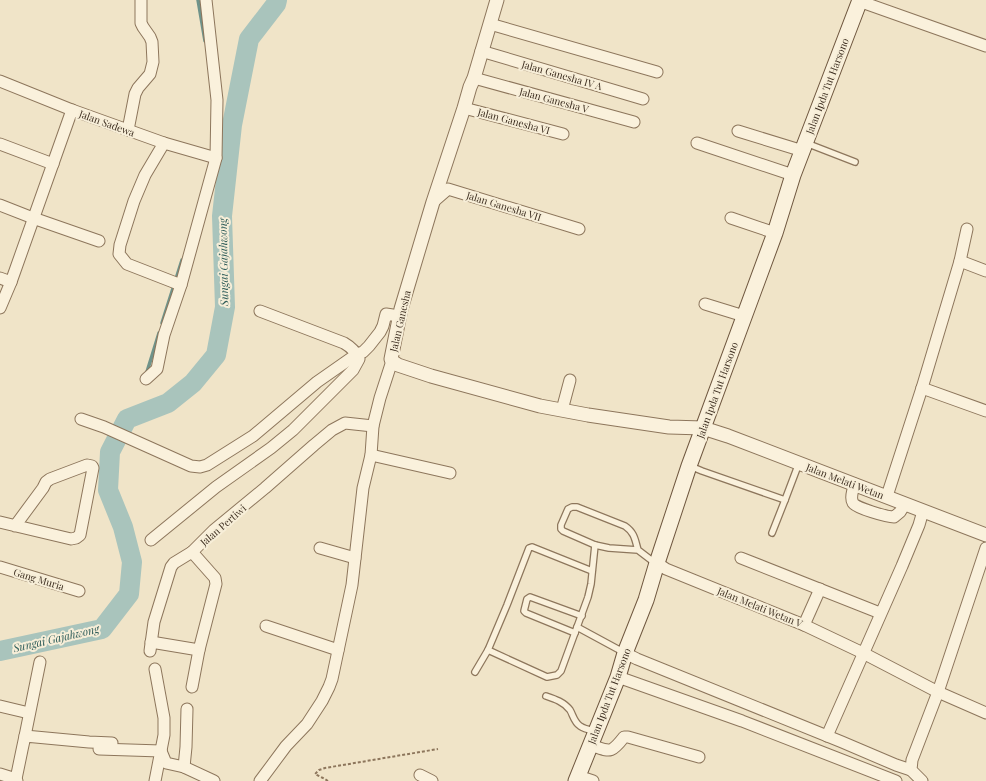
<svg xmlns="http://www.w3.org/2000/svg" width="986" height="781" font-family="'Playfair Display',serif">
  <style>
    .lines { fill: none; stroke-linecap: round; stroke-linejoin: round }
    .stream { stroke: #6f938a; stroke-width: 3.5 }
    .river { stroke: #a9c4bc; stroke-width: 20 }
    .service-casing { stroke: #8d765c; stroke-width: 8 }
    .minor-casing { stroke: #8d765c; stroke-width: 13 }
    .tertiary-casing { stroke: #8d765c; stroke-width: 15 }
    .secondary-casing { stroke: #6f573f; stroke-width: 17 }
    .path { stroke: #8d765c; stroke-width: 2; stroke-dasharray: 3 2; stroke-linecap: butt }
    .service { stroke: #faf1dc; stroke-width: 5.5 }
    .minor { stroke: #faf1dc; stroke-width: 11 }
    .tertiary { stroke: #faf1dc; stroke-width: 13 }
    .secondary { stroke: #faf1dc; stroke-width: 15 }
    .labels { text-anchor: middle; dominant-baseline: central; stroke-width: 4; stroke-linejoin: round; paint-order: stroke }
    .street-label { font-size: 10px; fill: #3d2e20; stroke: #f7eed8 }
    .water-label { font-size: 11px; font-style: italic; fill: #2f5d5a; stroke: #f7eed8 }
  </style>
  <rect width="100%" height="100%" fill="#f0e4c8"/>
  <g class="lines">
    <g class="stream">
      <path d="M198,0l7,41"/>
      <path d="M162,323l20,-63"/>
      <path d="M146,375l13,-42"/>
    </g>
    <path class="river" d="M0,651l102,-22 27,-35 3,-32 -9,-35 -15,-37 2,-38 17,-33 41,-16 25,-20 23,-28 9,-48 -3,-91 10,-91 17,-86 27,-35 1,-4"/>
    <g class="service-casing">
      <g id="service">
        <path d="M806,143l49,19"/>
        <path d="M690,466l12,5 83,29 14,-37"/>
        <path d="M772,533l13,-33"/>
        <path d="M638,550c-3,-10 -3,-17 -13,-24l-48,-19h-5l-4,2 -7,16v4l2,2 32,14 14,3 29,2 17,13"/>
        <path d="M577,627l48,26"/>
        <path d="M575,633l-49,-20 -2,-2 3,-12 3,-2 52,19"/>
        <path d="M488,650l59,27 10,-2 4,-4 27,-74 3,-13 4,-39"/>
        <path d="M475,672l13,-22 19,-45 22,-57 3,-1 60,24"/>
        <path d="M546,696c9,3 18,6 24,14 3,5 4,12 10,16 4,3 10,4 15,5"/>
      </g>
    </g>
    <g class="minor-casing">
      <g id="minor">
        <path d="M859,1l127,45"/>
        <path d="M490,24l167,48"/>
        <path d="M481,51l162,48"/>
        <path d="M474,78l160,44"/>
        <path d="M0,81l72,29 92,33 52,15"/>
        <path d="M464,108l99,26"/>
        <path d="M128,130l7,-36 3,-6 12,-14 3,-12 -1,-20 -2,-5 -7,-10 -2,-4v-23"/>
        <path d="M738,131l65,20"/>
        <path d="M164,143l-19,32 -11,26 -14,44 -1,9 8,10 54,21"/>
        <path d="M697,143l96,32"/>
        <path d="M0,144l53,20"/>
        <path d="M433,202l15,-13 131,40"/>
        <path d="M0,205l33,13 66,23"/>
        <path d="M731,218l44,15"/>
        <path d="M960,261l26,10"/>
        <path d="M0,278l11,4"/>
        <path d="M705,304l39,12"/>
        <path d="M0,308l11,-26 61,-172"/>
        <path d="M146,379l11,-10 7,-34 17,-50 35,-127 1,-58 -11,-100"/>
        <path d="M922,388l64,23"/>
        <path d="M562,410l8,-30"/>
        <path d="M81,419l23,8 87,39 9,1 7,-2 46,-29 64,-54 40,-28 6,-2 6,-6 11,-14 3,-6 3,-12 13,2"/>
        <path d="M371,455l79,18"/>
        <path d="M855,484c-2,5 -5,14 -2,19 3,5 34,14 41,14l6,-5 5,-8"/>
        <path d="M887,496l35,-108 38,-127 7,-32"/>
        <path d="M0,522l71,17 5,-1 4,-3 13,-67 -1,-2 -5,-1 -37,14 -4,3 -3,6 -28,38"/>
        <path d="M151,540l65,-53 55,-39 22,-18 60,-60 6,-11c-3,-7 -8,-12 -15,-16l-84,-32"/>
        <path d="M320,548l35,10"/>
        <path d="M741,558l139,55"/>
        <path d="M657,563l9,6 138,56 59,28 75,39 48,21"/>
        <path d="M0,567l79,24"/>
        <path d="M804,625l16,-36"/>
        <path d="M266,626l72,24"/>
        <path d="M151,642l48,8"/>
        <path d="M150,651l4,-29 17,-55 3,-4 18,-11"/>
        <path d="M625,653l12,6 205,83 54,23 15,5"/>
        <path d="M618,677l124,44 154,60"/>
        <path d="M192,687l7,-37 17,-66 -1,-6 -23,-26 22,-22 51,-42 49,-43 18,-15 13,-7 28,3"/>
        <path d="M0,706l29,7"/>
        <path d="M25,736l15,-74"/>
        <path d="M827,736l75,-170 17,-41 4,-14"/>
        <path d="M590,745c20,6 20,10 34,-8h4l71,20"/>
        <path d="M99,749l62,2"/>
        <path d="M161,751l5,12 18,4 30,14"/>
        <path d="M184,767l2,-20 1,-38"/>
        <path d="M0,774l16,5"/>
        <path d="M420,775l12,6"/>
        <path d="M578,776l15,5"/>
        <path d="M17,781l-1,-2 6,-29 3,-14 64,6 23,1"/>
        <path d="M155,781l9,-46v-17l-9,-49"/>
        <path d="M260,781l26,-35 21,-22 15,-23 7,-14 3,-8 20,-94 11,-97 8,-33 2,-29 7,-28 12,-37"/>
        <path d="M922,781l-11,-11 1,-10 26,-68 48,-144"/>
      </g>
    </g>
    <g class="tertiary-casing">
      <path id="tertiary" d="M497,0l-23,78 -4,9 -6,21 -31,94 -32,107 -10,50 1,2 6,4 33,11 109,30 48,9 81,12 34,1 25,8 258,99"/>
    </g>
    <g class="secondary-casing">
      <path id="secondary" d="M576,781l42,-104 7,-24 21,-53 11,-37 32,-97 86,-233 18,-58 67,-175"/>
    </g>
    <path class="path" d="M328,781l-5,-3 -8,-4 4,-4 6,-2 113,-19"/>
    <use href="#service" class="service"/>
    <use href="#minor" class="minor"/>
    <use href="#tertiary" class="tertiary"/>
    <use href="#secondary" class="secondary"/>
  </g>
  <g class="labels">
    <g class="street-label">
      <text transform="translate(562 75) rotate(16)">Jalan Ganesha IV A</text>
      <text transform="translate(827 86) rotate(-69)">Jalan Ipda Tut Harsono</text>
      <text transform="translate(554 100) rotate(15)">Jalan Ganesha V</text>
      <text transform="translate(514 121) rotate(15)">Jalan Ganesha VI</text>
      <text transform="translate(107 123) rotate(20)">Jalan Sadewa</text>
      <text transform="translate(504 206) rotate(17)">Jalan Ganesha VII</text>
      <text transform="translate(400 321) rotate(-77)">Jalan Ganesha</text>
      <text transform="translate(717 390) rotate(-70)">Jalan Ipda Tut Harsono</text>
      <text transform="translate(845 481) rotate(21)">Jalan Melati Wetan</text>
      <text transform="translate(223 525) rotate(-41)">Jalan Pertiwi</text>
      <text transform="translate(39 579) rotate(17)">Gang Muria</text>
      <text transform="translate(760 607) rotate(22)">Jalan Melati Wetan V</text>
      <text transform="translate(609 696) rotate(-69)">Jalan Ipda Tut Harsono</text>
    </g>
    <g class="water-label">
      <text transform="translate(223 262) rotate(-91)">Sungai Gajahwong</text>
      <text transform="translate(56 638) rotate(-13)">Sungai Gajahwong</text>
    </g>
  </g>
</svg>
